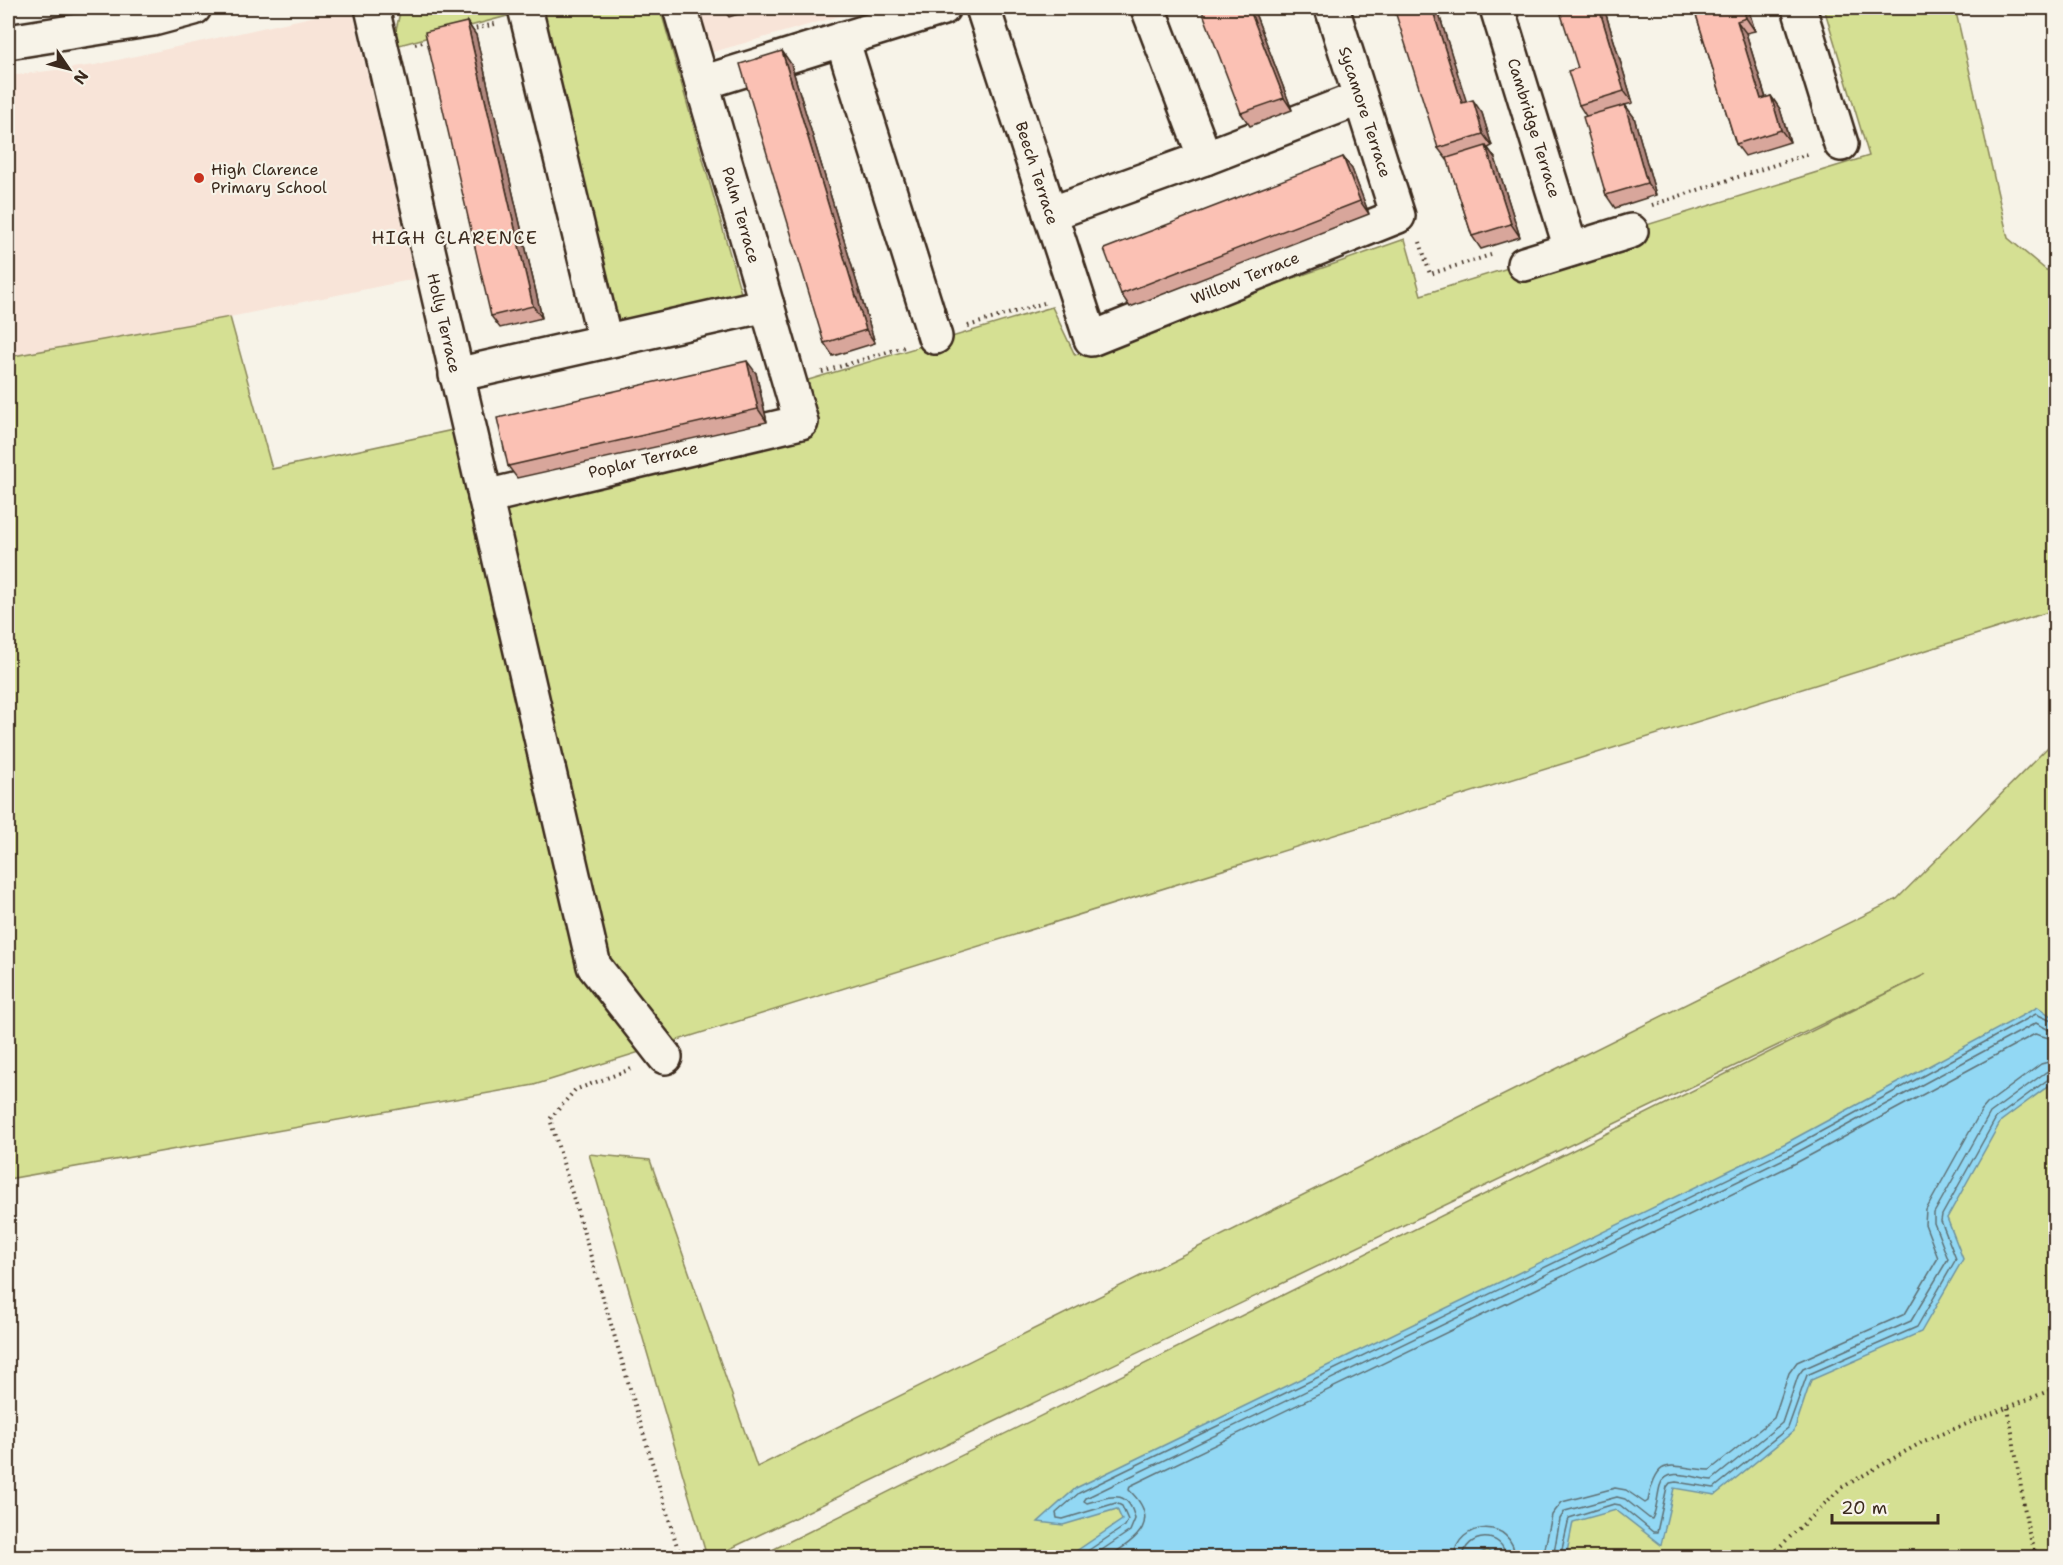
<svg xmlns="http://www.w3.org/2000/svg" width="2063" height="1565" font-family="'Shantell Sans',sans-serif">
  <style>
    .built { fill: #f8e4d8 }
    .green { fill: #d5e093; stroke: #888558; stroke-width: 1.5 }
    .water { fill: #92d8f4; stroke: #6f929e; stroke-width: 1.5 }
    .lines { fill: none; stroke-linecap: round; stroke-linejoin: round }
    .shore { stroke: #5e7074; stroke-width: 1.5 }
    .minor-casing { stroke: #3b2a1e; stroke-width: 38 }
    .major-casing { stroke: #3b2a1e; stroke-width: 38 }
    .path { stroke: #3b2a1e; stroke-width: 4; stroke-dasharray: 1.5 4.5; stroke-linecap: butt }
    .minor { stroke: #f7f3e8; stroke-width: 33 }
    .major { stroke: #f7f3e8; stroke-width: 33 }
    .wall { fill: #d8a69b; stroke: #3b2a1e; stroke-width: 1.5 }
    .shaded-wall { fill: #b0877e; stroke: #3b2a1e; stroke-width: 1.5 }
    .building { fill: #fbc1b4; stroke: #3b2a1e; stroke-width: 1.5 }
    .poi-dot { fill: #c8321e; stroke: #f7f3e8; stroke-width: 2 }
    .labels { text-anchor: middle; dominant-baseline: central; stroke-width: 4.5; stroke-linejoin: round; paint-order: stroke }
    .street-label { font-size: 16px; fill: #3b2a1e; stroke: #f7f3e8 }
    .poi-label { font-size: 16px; fill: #3b2a1e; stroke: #f7f3e8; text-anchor: start }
    .neighbourhood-label { font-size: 18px; letter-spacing: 1.5px; fill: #3b2a1e; stroke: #f7f3e8 }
  </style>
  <rect width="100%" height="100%" fill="#f7f3e8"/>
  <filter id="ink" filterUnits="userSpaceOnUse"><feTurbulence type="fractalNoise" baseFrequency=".0167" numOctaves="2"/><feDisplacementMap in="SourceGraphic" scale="12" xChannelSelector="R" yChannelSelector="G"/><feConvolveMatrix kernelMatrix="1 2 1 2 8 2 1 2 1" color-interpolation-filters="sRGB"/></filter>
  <g filter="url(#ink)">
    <g class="built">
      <path d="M352,8l63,271 -185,38 -222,40v-281l87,-11z"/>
      <path d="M685,8h183l-169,48z"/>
    </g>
    <g class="green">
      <path d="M401,8h259l81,285 -122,33 -82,-318 -145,39z"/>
      <path d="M1824,8h131l53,230 38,32h9v340l-1521,475 -526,94v-822l222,-40 42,152 204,-44 20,82 303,-76 -14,-44 267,-80 23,48 330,-116 16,56 448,-139z"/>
      <path d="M2055,740v817h-1297l1168,-583 -1213,583h-6l-118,-403 61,6 107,307 1140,-568z"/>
    </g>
    <path class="water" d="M2038,1007l17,12v62l-54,40 -54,97 16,41 -42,73 -110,48 -17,51 -79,64 -41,-7 -13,57 -45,-35 -43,12 -7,35h-71l-8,-7 -15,8h-406l56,-38 -5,-11 -54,16 -25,-3 38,-34 710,-345z"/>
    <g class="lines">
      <g class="shore">
        <path d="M1077,1558l48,-32 3,-6 -6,-14 -6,-3 -53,16 -6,-1 -1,-5 23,-20 710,-344 247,-135 20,9"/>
        <path d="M1090,1558l40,-27 5,-12c-7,-32 -25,-22 -48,-16l-3,-2 2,-3 706,-343 244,-132 13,7 7,1"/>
        <path d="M1107,1558c27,-18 57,-35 22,-68l1,-4 666,-323 239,-129 21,6"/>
        <path d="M1454,1558c2,-38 60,-41 61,0"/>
        <path d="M1463,1558c2,-26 41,-28 43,0"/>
        <path d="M1543,1558l9,-43 10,-13 53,-14 11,2 19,13 3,-2c10,-50 23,-32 62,-31l64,-52 15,-45 8,-11 108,-48 33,-56 -13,-34 1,-14 55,-99 6,-7 54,-40 15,-4"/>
        <path d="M1553,1558l7,-39 5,-8 52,-14 8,2 24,19 3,1c5,-10 5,-22 8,-33 6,-21 37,-7 52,-6l70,-57 16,-47 5,-7 108,-48 37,-62 -14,-36v-10l56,-100 56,-41 10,-3"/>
        <path d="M1560,1558l9,-40 45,-14 6,1 33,27h4l10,-45 3,-4 6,-1 38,6 74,-60 19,-53 110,-48 39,-68 -15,-38 1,-6 54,-97 54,-40 6,-1"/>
      </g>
      <g class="minor-casing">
        <g id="minor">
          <path d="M372,8l222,958 71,91"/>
          <path d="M525,8l80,333"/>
          <path d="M983,8l108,331 307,-123 -66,-208"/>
          <path d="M1148,8l57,150"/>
          <path d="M1497,8l74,241"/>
          <path d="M1799,8l42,136"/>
          <path d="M842,39l93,298"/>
          <path d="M702,83l241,-75"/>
          <path d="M1050,214l155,-56 155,-60"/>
          <path d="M1524,264l107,-33"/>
          <path d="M456,375l311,-70"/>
          <path d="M485,497l316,-75 -121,-414"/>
        </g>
      </g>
      <g class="major-casing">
        <path id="major" d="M8,42l145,-23 41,-11"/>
      </g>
      <g class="path">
        <path d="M470,30l25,-6"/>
        <path d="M415,44l16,-4"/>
        <path d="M1652,205l156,-51"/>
        <path d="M1420,242l10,32 61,-19"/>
        <path d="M968,326l76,-23"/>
        <path d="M822,372l82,-25"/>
        <path d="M631,1069l-56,21 -25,29 129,434 5,5"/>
        <path d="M2008,1408l20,122 9,28"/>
        <path d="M1768,1558l73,-70 83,-47 132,-53"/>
      </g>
      <use href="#minor" class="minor"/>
      <use href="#major" class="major"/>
    </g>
    <g class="wall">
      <path d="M722,8h36l-29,9z"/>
      <path d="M1253,8l39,102 -42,16 -9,-13z"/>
      <path d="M1437,8l29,94 16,11 10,33 -4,2 7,10 25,79 -39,12 -9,-13 -24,-76h-1l-9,-12z"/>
      <path d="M1604,8l29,95 -8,2 9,12 22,78 -41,13 -9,-13 -20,-79 -7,-11 -1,-37z"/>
      <path d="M1694,8h54l7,23 -9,2 20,65 5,-2 9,13 10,33 -45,14 -9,-12z"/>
      <path d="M467,22l9,13 66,283 -42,10 -9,-12z"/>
      <path d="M782,51l9,13 84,279 -42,13 -9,-13z"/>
      <path d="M1343,157l9,12 17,45 -239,93 -9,-13z"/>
      <path d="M756,373l11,49 -250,56 -9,-12z"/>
    </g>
    <g class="shaded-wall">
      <path d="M1249,8h4l39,102 -8,-12z"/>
      <path d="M1432,8h5l34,108 -9,-13z"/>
      <path d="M1599,8h5l29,95 -9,-12z"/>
      <path d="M1743,8h5l7,23 -9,-13z"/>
      <path d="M1737,21l9,12 24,79 -9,-13z"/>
      <path d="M467,22l9,13 66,283 -9,-12z"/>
      <path d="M782,51l9,13 84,279 -9,-13z"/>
      <path d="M1771,96l9,13 10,33 -9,-12z"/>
      <path d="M1473,100l9,13 10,33 -9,-12z"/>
      <path d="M1625,105l9,12 22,78 -9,-12z"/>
      <path d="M1486,146l9,12 25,79 -9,-13z"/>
      <path d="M1343,157l9,12 17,45 -9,-13z"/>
      <path d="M747,361l9,12 11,49 -9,-13z"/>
    </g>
    <g class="building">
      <path d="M1201,8h48l35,90 -43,15z"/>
      <path d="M1394,8h38l30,95 11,-3 10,34 -45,14z"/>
      <path d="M1559,8h40l25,83 -45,14 -11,-34 10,-3z"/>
      <path d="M1694,8h49l3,10 -9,3 24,78 10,-3 10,34 -45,14z"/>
      <path d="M467,22l66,284 -42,10 -66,-284z"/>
      <path d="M782,51l84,279 -42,13 -84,-279z"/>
      <path d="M1625,105l22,78 -41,12 -23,-78z"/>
      <path d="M1486,146l25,78 -39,12 -25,-78z"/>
      <path d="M1343,157l17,44 -239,93 -17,-45z"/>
      <path d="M747,361l11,48 -250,57 -11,-48z"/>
    </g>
  </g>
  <circle class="poi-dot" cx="199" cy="178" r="6"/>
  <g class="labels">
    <g class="street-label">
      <text transform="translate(1365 112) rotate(72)">Sycamore Terrace</text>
      <text transform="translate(1534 128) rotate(73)">Cambridge Terrace</text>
      <text transform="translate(1037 173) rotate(72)">Beech Terrace</text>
      <text transform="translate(741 215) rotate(74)">Palm Terrace</text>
      <text transform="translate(1245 278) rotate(-22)">Willow Terrace</text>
      <text transform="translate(444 323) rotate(77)">Holly Terrace</text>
      <text transform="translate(643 460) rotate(-13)">Poplar Terrace</text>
    </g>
    <g class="poi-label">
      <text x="211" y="169">High Clarence<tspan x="211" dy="18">Primary School</tspan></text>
    </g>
    <g class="neighbourhood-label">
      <text x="455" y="238">HIGH CLARENCE</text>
    </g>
  </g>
  <rect width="2063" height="1565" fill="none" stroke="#f7f3e8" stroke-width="30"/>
  <rect x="15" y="15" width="2033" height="1535" fill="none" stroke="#3b2a1e" stroke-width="2" filter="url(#ink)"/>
  <g transform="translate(69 69) rotate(125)" stroke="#f7f3e8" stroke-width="4.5" paint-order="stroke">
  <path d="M0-4.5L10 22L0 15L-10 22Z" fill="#3b2a1e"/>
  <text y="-9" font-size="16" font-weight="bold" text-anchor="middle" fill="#3b2a1e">N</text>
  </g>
  <path d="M1832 1514v9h106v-9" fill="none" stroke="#3b2a1e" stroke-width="3"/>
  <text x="1841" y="1514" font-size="18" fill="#3b2a1e" stroke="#f7f3e8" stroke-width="4.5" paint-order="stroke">20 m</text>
</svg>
